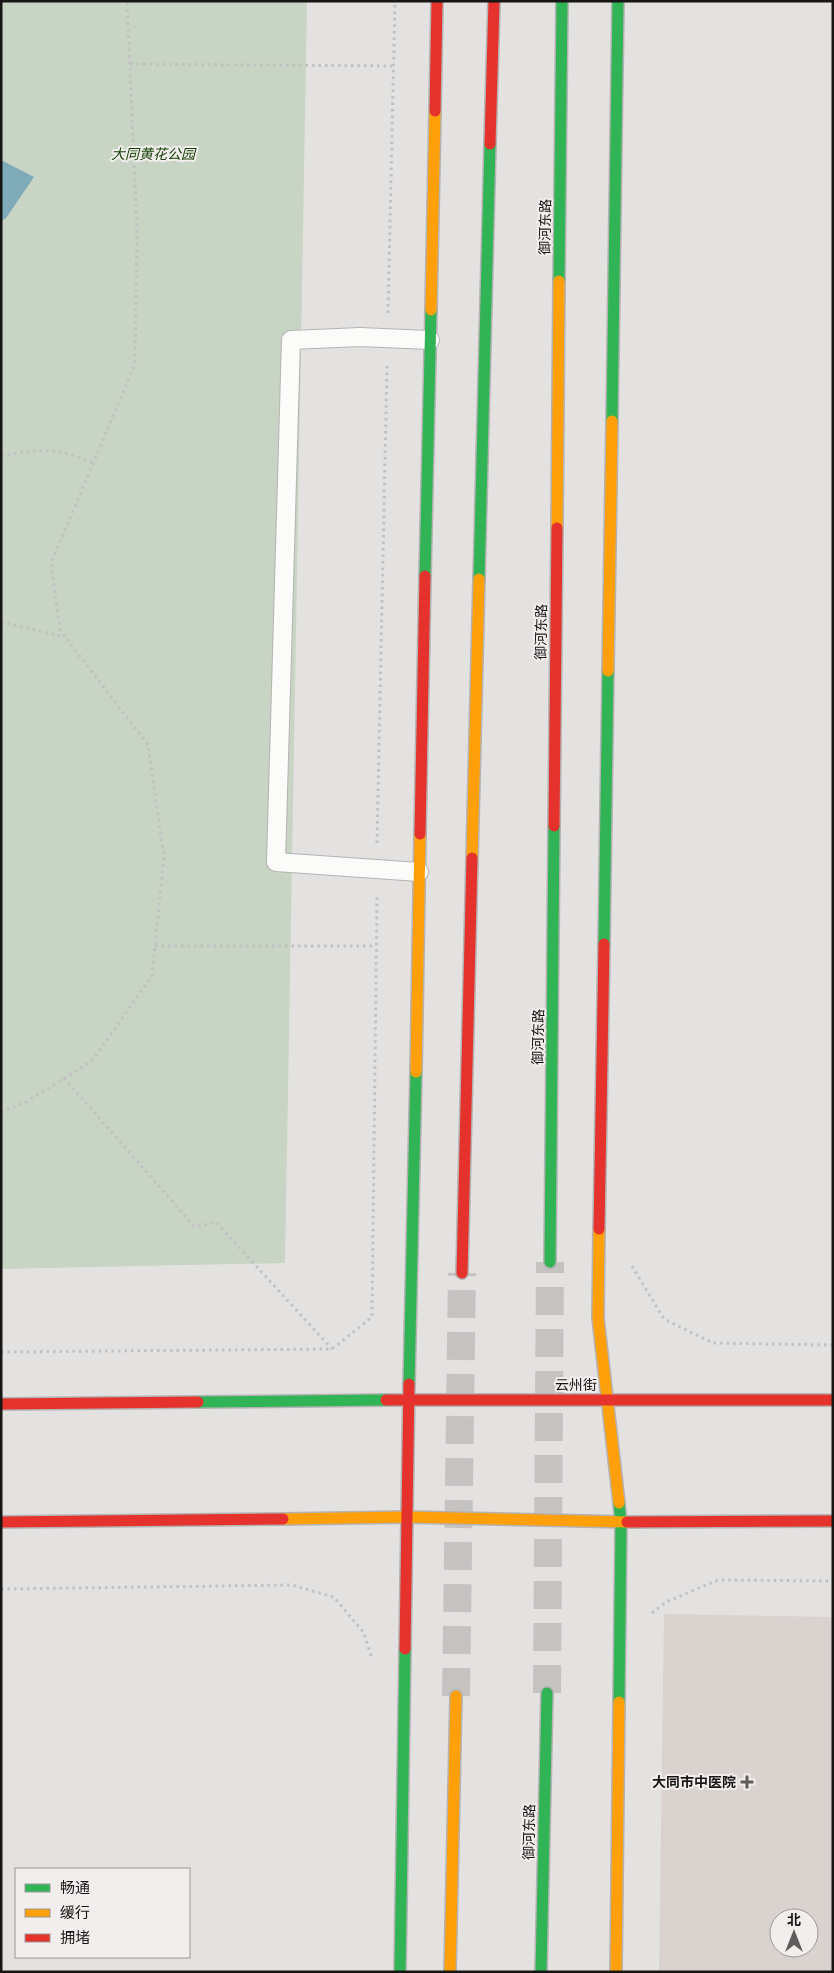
<svg xmlns="http://www.w3.org/2000/svg" width="834" height="1973" font-family="'Libre Baskerville','Noto Sans SC',serif">
  <style>
    .built { fill: #d9d2cf; fill-rule: evenodd }
    .green { fill: #c8d4c4 }
    .water { fill: #7faab7 }
    .lines { fill: none; stroke-linecap: round; stroke-linejoin: round }
    .primary-tunnel { stroke: #c5c3c2; stroke-width: 28; stroke-dasharray: 28 14; stroke-linecap: butt }
    .lane-casing { stroke: #b4b3b2; stroke-width: 20 }
    .fast-casing { stroke: #b4b3b2; stroke-width: 14 }
    .slow-casing { stroke: #b4b3b2; stroke-width: 14 }
    .jam-casing { stroke: #b4b3b2; stroke-width: 14 }
    .path { stroke: #c1c1c1; stroke-width: 3; stroke-dasharray: 2.5 4; stroke-linecap: butt }
    .lane { stroke: #fbfbfa; stroke-width: 18 }
    .fast { stroke: #30b455; stroke-width: 11 }
    .slow { stroke: #ff9f0a; stroke-width: 11 }
    .jam { stroke: #e5322d; stroke-width: 11 }
    .poi-dot { fill: #5f5d5c; stroke: #f2eeed; stroke-width: 2 }
    .labels { text-anchor: middle; dominant-baseline: central; stroke-width: 4; stroke-linejoin: round; paint-order: stroke }
    .park-label { font-size: 14px; font-style: italic; fill: #144105; stroke: #f2eeed }
    .street-label { font-size: 14px; fill: #171615; stroke: #f2eeed }
    .poi-label { font-size: 14px; font-weight: bold; fill: #171615; stroke: #f2eeed; text-anchor: end }
  </style>
  <rect width="100%" height="100%" fill="#e4e2e1"/>
  <path class="built" d="M664,1614l169,3v355h-174zM779,1918h30v30h-30z"/>
  <path class="green" d="M1,1h306l-22,1262 -284,6z"/>
  <path class="water" d="M1,160l33,17 -28,41 -5,3z"/>
  <g class="lines">
    <g class="primary-tunnel">
      <path d="M547,1693l3,-431"/>
      <path d="M456,1696l6,-423"/>
    </g>
    <g class="lane-casing">
      <path id="lane" d="M419,872l-143,-10 15,-522 69,-3 70,3"/>
    </g>
    <g class="fast-casing">
      <g id="fast">
        <path d="M559,281l3,-280"/>
        <path d="M612,421l6,-420"/>
        <path d="M425,576l6,-266"/>
        <path d="M479,579l11,-435"/>
        <path d="M604,944l4,-273"/>
        <path d="M550,1262l4,-436"/>
        <path d="M409,1384l7,-312"/>
        <path d="M198,1402l188,-2"/>
        <path d="M619,1503l2,20 -2,179"/>
        <path d="M400,1972l5,-323"/>
        <path d="M541,1972l6,-279"/>
      </g>
    </g>
    <g class="slow-casing">
      <g id="slow">
        <path d="M431,310l4,-199"/>
        <path d="M557,528l2,-247"/>
        <path d="M608,671l4,-250"/>
        <path d="M472,858l7,-279"/>
        <path d="M416,1072l4,-238"/>
        <path d="M599,1229l-1,89 21,185"/>
        <path d="M283,1519l124,-2 220,5"/>
        <path d="M450,1972l6,-276"/>
        <path d="M616,1972l3,-270"/>
      </g>
    </g>
    <g class="jam-casing">
      <g id="jam">
        <path d="M435,111l2,-110"/>
        <path d="M490,144l4,-143"/>
        <path d="M554,826l3,-298"/>
        <path d="M420,834l5,-258"/>
        <path d="M599,1229l5,-285"/>
        <path d="M462,1273l10,-415"/>
        <path d="M386,1400h447"/>
        <path d="M1,1404l197,-2"/>
        <path d="M1,1522l282,-3"/>
        <path d="M627,1522l206,-1"/>
        <path d="M405,1649l4,-265"/>
      </g>
    </g>
    <g class="path">
      <path d="M130,64l264,2"/>
      <path d="M388,313l7,-312"/>
      <path d="M1,456c38,-7 54,-10 91,7"/>
      <path d="M1,622l63,15"/>
      <path d="M377,843l10,-479"/>
      <path d="M155,946h221"/>
      <path d="M64,1078l131,149 21,-5 116,127"/>
      <path d="M1,1112l25,-10 66,-41 60,-85 12,-120 -16,-111 -88,-115 -9,-67 84,-199 2,-133 -10,-230"/>
      <path d="M632,1266l32,53 49,24 120,2"/>
      <path d="M1,1352l331,-3 40,-32 5,-423"/>
      <path d="M1,1589l291,-4 42,12 30,36 8,26"/>
      <path d="M652,1613l14,-11 52,-22 115,1"/>
    </g>
    <use href="#lane" class="lane"/>
    <use href="#fast" class="fast"/>
    <use href="#slow" class="slow"/>
    <use href="#jam" class="jam"/>
  </g>
  <path class="poi-dot" d="M744.5 1774.5h5v5h5v5h-5v5h-5v-5h-5v-5h5z"/>
  <g class="labels">
    <g class="park-label">
      <text x="153" y="154">大同黄花公园</text>
    </g>
    <g class="street-label">
      <text transform="translate(545 227) rotate(-89)">御河东路</text>
      <text transform="translate(541 632) rotate(-89)">御河东路</text>
      <text transform="translate(538 1037) rotate(-89)">御河东路</text>
      <text x="576" y="1385">云州街</text>
      <text transform="translate(529 1832) rotate(-89)">御河东路</text>
    </g>
    <g class="poi-label">
      <text x="736" y="1782">大同市中医院</text>
    </g>
  </g>
  <rect width="834" height="1973" fill="none" stroke="#171615" stroke-width="5"/>
  <rect x="15" y="1868" width="175" height="90" fill="#f2eeed" stroke="#9a9897"/>
  <rect x="25" y="1884" width="25" height="8" fill="#30b455" stroke="#9a9897"/>
  <text x="60" y="1893" font-size="15" fill="#171615">畅通</text>
  <rect x="25" y="1909" width="25" height="8" fill="#ff9f0a" stroke="#9a9897"/>
  <text x="60" y="1918" font-size="15" fill="#171615">缓行</text>
  <rect x="25" y="1934" width="25" height="8" fill="#e5322d" stroke="#9a9897"/>
  <text x="60" y="1943" font-size="15" fill="#171615">拥堵</text>
  <g transform="translate(794 1933)"><circle r="24" fill="#f2eeed" stroke="#9a9897"/>
  <path d="M0-4L9 19L0 12L-9 19Z" fill="#5f5d5c"/>
  <text y="-8" font-size="14" font-weight="bold" text-anchor="middle" fill="#171615">北</text>
  </g>
</svg>
